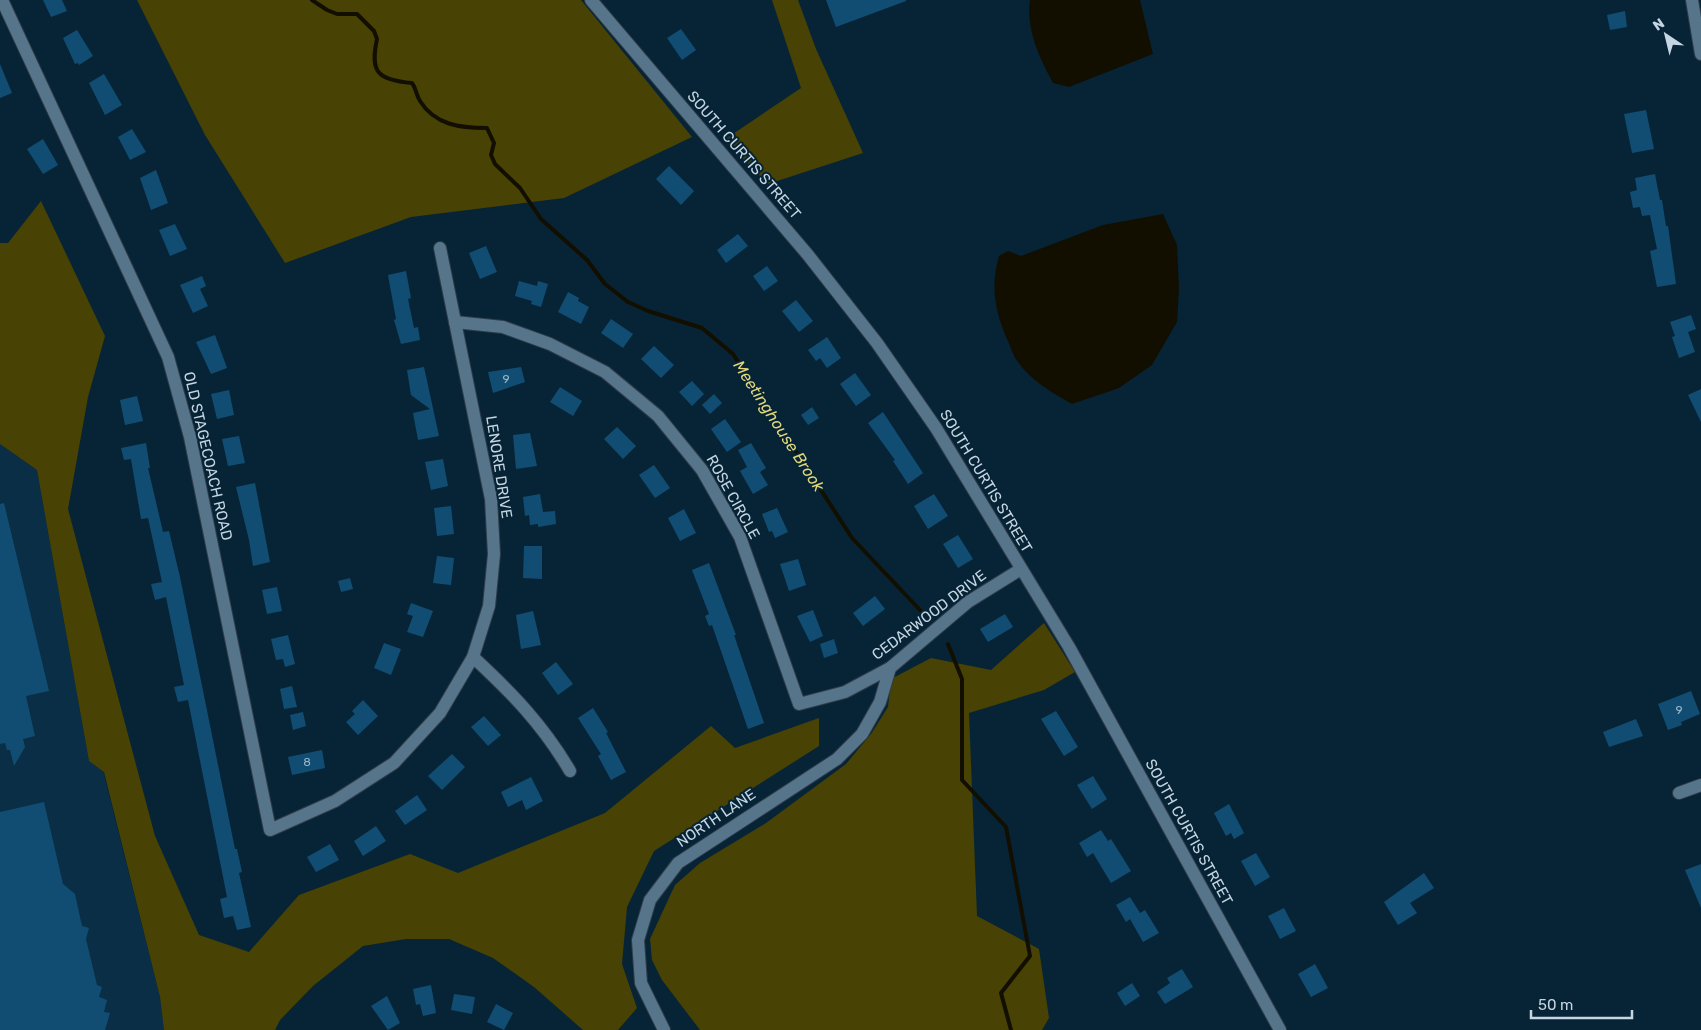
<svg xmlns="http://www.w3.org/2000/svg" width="1701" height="1030" font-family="Rubik,sans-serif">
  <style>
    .built { fill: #0a2e45 }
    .green { fill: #484204 }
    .water { fill: #120f00 }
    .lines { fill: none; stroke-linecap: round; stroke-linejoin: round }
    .stream { stroke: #120f00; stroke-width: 4 }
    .building { fill: #114d72 }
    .minor-casing { stroke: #2f3c4a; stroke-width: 14 }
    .tertiary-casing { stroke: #2f3c4a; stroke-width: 14 }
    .minor { stroke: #57758a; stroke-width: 12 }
    .tertiary { stroke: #57758a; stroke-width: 12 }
    .labels { text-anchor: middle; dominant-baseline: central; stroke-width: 4; stroke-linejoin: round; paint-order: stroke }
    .number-label { font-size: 12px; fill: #98b3c6 }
    .street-label { font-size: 15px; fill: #c5d5e2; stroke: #072436 }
    .water-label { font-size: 16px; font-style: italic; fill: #e1d77b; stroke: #072436 }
  </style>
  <rect width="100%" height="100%" fill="#072436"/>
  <path class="built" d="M0,444l37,26 52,291 14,10 57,226 4,33h-164z"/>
  <g class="green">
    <path d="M137,0h444l111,137 -128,61 -153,19 -126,46 -80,-128z"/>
    <path d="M772,0h26l18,49 47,104 -95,31 -44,-44 77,-52z"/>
    <path d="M41,201l64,135 -17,61 -20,112 87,327 44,99 50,17 50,-57 111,-41 48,19 147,-60 106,-87 24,22 84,-30v28l-165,105 -27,56 -5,57 15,44 -19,22h-35l-49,-43 -41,-29 -44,-19h-43l-43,7 -50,40 -33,34 -5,10h-111l-4,-33 -56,-225 -15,-11 -52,-291 -37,-26v-201h8z"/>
    <path d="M1044,623l31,49 -31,18 -75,23 8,203 62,33 10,69 -7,12h-342l-38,-50 -10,-20 -2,-21 25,-54 25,-22 66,-40 80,-59 25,-30 17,-27 3,-28 40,-21 60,12z"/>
  </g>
  <g class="water">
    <path d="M1030,0h110l13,54 -84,33 -16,-4c-14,-26 -27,-53 -23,-83z"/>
    <path d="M1163,214l14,31 2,43 -2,34 -25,43 -33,23 -47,16c-19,-11 -41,-23 -54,-42 -5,-6 -7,-14 -10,-21 -13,-28 -18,-55 -9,-85l9,-5 13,5 82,-31z"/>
  </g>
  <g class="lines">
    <g class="stream">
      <path d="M312,0l15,10 10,4h20l17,17 3,8c-7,33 0,41 35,44 4,5 4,12 8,18 15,24 40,27 67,27l7,15 -3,12 4,9 25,24 21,31 46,41 18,24 23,18 20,9 54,17 31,26 119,184 68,72"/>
      <path d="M948,644l14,35v101l44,47 24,129 -29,37 10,37"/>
    </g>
  </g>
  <g class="building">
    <path d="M43,0h19l5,11 -16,6z"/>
    <path d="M826,0h80v1l-70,26z"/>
    <path d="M1625,11l2,16 -17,3 -3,-15z"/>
    <path d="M681,29l15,21 -14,10 -15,-22z"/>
    <path d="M77,30l16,26 -14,9 -1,-2 -3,1 -12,-26z"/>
    <path d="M0,64l12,29 -12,5z"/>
    <path d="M104,74l18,31 -17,10 -16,-32z"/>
    <path d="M1646,110l8,39 -22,4 -8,-39z"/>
    <path d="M132,129l14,23 -16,8 -12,-23z"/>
    <path d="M43,139l15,26 -15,9 -16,-25z"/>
    <path d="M669,166l25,25 -13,14 -25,-26z"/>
    <path d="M156,170l12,33 -17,7 -11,-32z"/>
    <path d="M1655,174l5,26h2l4,26h2l8,58 -19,3 -7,-36 7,-2 -7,-34 -8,1 -2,-9 -7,1 -3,-16 7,-2 -2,-12z"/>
    <path d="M175,224l12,25 -17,7 -11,-26z"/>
    <path d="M738,234l10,12 -22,17 -9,-13z"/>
    <path d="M486,246l11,26 -17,7 -11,-26z"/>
    <path d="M767,266l11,15 -14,10 -11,-15z"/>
    <path d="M406,271l5,27 -3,1 6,29 4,-1 2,13 -19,4 -7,-24 2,-1 -8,-44z"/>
    <path d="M202,276l4,10 -6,3 8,17 -15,7 -13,-28z"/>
    <path d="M519,281l18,5 1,-5 10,3 -7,23 -10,-3 1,-3 -17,-5z"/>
    <path d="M568,292l11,6 -1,3 11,6 -8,17 -23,-12z"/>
    <path d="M796,300l17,21 -14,11 -17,-21z"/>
    <path d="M1691,315l5,14 -8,3 7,20 -16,6 -7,-21 3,-1 -5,-14z"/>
    <path d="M611,319l22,15 -10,14 -22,-15z"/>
    <path d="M215,335l12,33 -16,6 -15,-32z"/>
    <path d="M827,337l14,21 -14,10 -7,-10 -4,3 -8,-11z"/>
    <path d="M654,346l20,19 -13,13 -20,-19z"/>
    <path d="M424,367l15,69 -21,4 -5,-27 17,-4 -19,-14 -4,-25z"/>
    <path d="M521,367l4,15 -32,11 -5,-21z"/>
    <path d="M855,373l16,22 -15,11 -16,-22z"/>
    <path d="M692,381l12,13 -12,12 -13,-14z"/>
    <path d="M560,387l22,14 -9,15 -23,-14z"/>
    <path d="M1701,389v33l-13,-27z"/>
    <path d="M229,390l5,25 -17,4 -6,-25z"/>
    <path d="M714,394l8,9 -12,11 -8,-9z"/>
    <path d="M137,396l6,25 -18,4 -5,-25z"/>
    <path d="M812,407l7,11 -11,7 -7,-10z"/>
    <path d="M883,412l40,61 -15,11 -15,-23 2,-1 -27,-37z"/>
    <path d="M725,419l16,23 -14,10 -16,-23z"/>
    <path d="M617,427l19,19 -13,13 -19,-20z"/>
    <path d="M530,433l7,33 -21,3 -3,-34z"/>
    <path d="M239,436l6,27 -17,3 -6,-27z"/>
    <path d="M146,443l4,25h-2l15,64 6,-1 11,46 55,272h2l5,23 -3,1 12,54 -14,3 -4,-14 -9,2 -4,-19 7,-2 -39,-197 -10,2 -4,-15 10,-2 -18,-88 -11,3 -4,-16 11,-2 -14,-64 -7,1 -10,-60 -7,1 -3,-12z"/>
    <path d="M751,443l15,25 -6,4 8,13 -15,9 -13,-23 7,-4 -9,-17z"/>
    <path d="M443,459l5,27 -17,4 -6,-28z"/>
    <path d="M654,465l16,23 -15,10 -16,-23z"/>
    <path d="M255,483l15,79 -17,4 -4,-26 -13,-53z"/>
    <path d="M540,494l3,18 12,-1 1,13 -18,3v-3l-8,1 -1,-10 -4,1 -2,-19z"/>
    <path d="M934,494l14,22 -20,13 -14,-23z"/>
    <path d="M4,503l45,188 -23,5 9,40 -12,3 2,8 -11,19 -4,-16h-3l-2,-7 -5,1v-240z"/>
    <path d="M451,506l3,28 -17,2 -3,-28z"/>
    <path d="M777,508l11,24 -13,6 -3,-7 -3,1 -7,-18z"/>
    <path d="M684,509l12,24 -16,8 -12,-23z"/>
    <path d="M958,535l15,24 -15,9 -15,-24z"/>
    <path d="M524,546h18v33l-19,-1z"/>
    <path d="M437,556l17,2 -3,27 -18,-2z"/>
    <path d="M798,559l8,26 -17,6 -9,-27z"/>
    <path d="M709,563l27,72h-2l30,88 -16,6 -36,-104 -3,1 -4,-10 4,-2 -17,-44z"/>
    <path d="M350,578l3,11 -12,3 -3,-11z"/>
    <path d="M277,587l5,24 -15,3 -5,-24z"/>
    <path d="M875,596l10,13 -22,17 -10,-13z"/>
    <path d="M411,603l22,8 -10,26 -16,-5 6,-16 -6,-2z"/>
    <path d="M813,610l10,26 -13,6 -13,-26z"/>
    <path d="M533,611l8,34 -20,4 -5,-34z"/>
    <path d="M1005,614l8,13 -25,15 -8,-13z"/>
    <path d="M288,635l7,29 -10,3 -2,-8 -7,1 -5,-21z"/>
    <path d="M834,639l4,14 -14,5 -4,-14z"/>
    <path d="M384,643l17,6 -10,26 -17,-7z"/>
    <path d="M556,662l17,22 -15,11 -16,-22z"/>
    <path d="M292,686l5,21 -13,2 -4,-20z"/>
    <path d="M1691,691l9,23 -19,8 1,3 -14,5 -10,-26z"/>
    <path d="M363,700l15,16 -20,19 -12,-13 9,-8 -3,-3z"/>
    <path d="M593,708l15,24 -2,1 20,39 -15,8 -13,-24 3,-2 -23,-36z"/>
    <path d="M1056,711l22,36 -14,9 -23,-37z"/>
    <path d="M303,712l3,14 -13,4 -3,-15z"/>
    <path d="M484,716l17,19 -13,11 -17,-19z"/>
    <path d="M1636,719l7,17 -34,11 -6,-15z"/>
    <path d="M322,750l3,18 -33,7 -4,-18z"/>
    <path d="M452,754l13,13 -23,23 -14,-14z"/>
    <path d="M1093,776l14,23 -15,10 -15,-24z"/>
    <path d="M531,777l12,24 -17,9 -4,-10 -14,7 -7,-15z"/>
    <path d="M417,795l10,15 -22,15 -10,-14z"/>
    <path d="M44,802l19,82 12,10 7,32 7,2 -3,11 11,46 5,2 -3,10 8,3 -3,12 6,1 -5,17h-105v-218z"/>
    <path d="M1229,804l15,29 -10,6 -3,-6 -5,3 -12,-23z"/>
    <path d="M376,826l10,15 -23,15 -9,-15z"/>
    <path d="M1101,830l7,11 3,-2 20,32 -20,12 -18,-30 -6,4 -8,-14z"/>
    <path d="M330,844l9,16 -23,12 -9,-15z"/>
    <path d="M1256,853l14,24 -15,9 -14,-25z"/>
    <path d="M1701,864v44l-16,-38z"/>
    <path d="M1424,873l10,15 -24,15 7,10 -19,12 -14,-23z"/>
    <path d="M1130,897l10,16 5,-3 14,23 -16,9 -13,-23 -4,3 -10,-17z"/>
    <path d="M1284,908l12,23 -16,8 -12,-23z"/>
    <path d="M1315,964l13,24 -17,9 -13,-23z"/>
    <path d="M1182,969l11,18 -28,17 -8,-12 13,-9 -3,-5z"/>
    <path d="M1132,983l8,13 -15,10 -8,-13z"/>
    <path d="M431,985l5,28 -13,3 -3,-12 -4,1 -3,-16z"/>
    <path d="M454,994l21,3 -3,17 -21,-4z"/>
    <path d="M387,996l13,27 -12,7 -17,-24z"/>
    <path d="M496,1004l17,9 -9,17 -17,-8z"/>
  </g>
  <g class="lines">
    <g class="minor-casing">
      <g id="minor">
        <path d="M2,0l166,357 22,80 80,393 65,-29 59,-38 46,-50 33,-56 16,-51 5,-52 -3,-55 -51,-251"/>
        <path d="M455,322l48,5 47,17 55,28 53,44 44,54 38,67 59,167 46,-12 45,-24 78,-66 53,-33"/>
        <path d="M473,657c39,36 70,68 97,114"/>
        <path d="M1679,793l22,-8"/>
        <path d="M664,1030l-23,-47 -3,-43 12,-40 28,-37 159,-104 25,-25 18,-32 10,-34"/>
      </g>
    </g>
    <g class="tertiary-casing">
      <g id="tertiary">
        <path d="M591,0l217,255 69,88 59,85 133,219 211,383"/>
        <path d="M1692,0l9,54"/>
      </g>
    </g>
    <use href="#minor" class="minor"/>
    <use href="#tertiary" class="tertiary"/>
  </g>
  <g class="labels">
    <g class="number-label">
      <text x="506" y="379">9</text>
      <text x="1679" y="710">9</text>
      <text x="307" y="762">8</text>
    </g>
    <g class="street-label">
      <text transform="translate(744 155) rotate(49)">SOUTH CURTIS STREET</text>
      <text transform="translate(208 456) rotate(77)">OLD STAGECOACH ROAD</text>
      <text transform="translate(499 467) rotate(81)">LENORE DRIVE</text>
      <text transform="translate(986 481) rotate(59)">SOUTH CURTIS STREET</text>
      <text transform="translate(733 497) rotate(61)">ROSE CIRCLE</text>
      <text transform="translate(929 615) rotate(-37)">CEDARWOOD DRIVE</text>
      <text transform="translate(716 818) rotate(-34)">NORTH LANE</text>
      <text transform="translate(1189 832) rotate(61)">SOUTH CURTIS STREET</text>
    </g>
    <g class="water-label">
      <text transform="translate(779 426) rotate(57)">Meetinghouse Brook</text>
    </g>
  </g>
  <g transform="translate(1666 35) rotate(325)" stroke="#072436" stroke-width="4" paint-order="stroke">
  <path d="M0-4L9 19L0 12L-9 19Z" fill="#c5d5e2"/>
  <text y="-8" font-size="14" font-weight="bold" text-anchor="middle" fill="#c5d5e2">N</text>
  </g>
  <path d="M1531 1010v8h101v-8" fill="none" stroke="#c5d5e2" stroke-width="2.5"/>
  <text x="1538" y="1010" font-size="15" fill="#c5d5e2" stroke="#072436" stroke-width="4" paint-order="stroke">50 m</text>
</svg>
